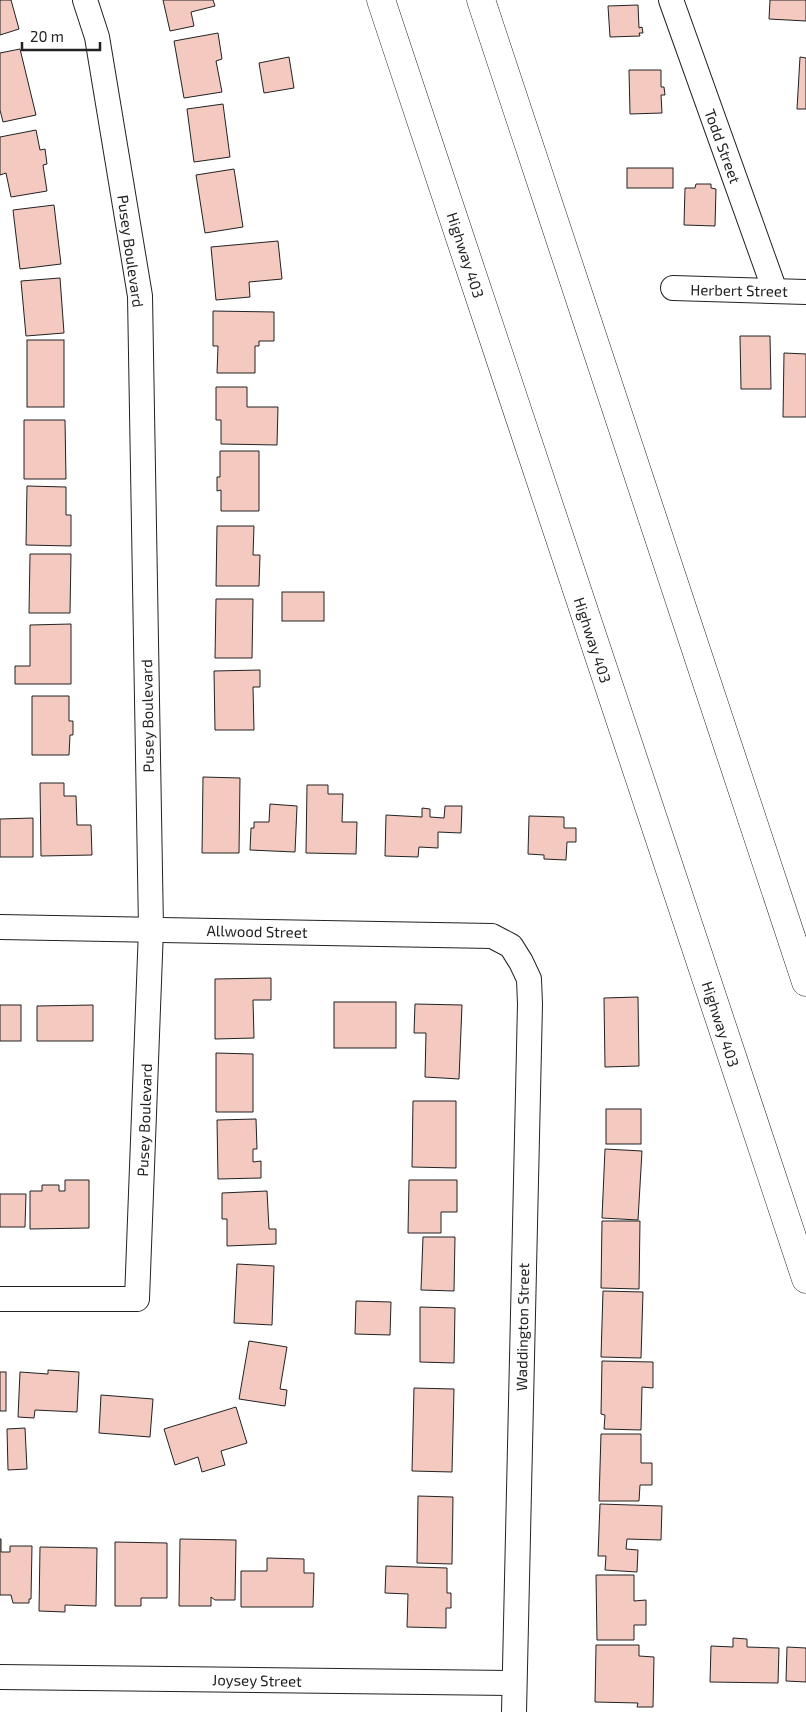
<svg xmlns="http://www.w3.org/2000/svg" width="806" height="1712" font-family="'Exo 2',sans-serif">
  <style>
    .building { fill: #f3c9c0; stroke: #222 }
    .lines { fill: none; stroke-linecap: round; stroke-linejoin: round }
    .minor-casing { stroke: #222; stroke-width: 26 }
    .motorway-casing { stroke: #222; stroke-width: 29 }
    .minor { stroke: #fff; stroke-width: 24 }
    .motorway { stroke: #fff; stroke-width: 28 }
    .labels { text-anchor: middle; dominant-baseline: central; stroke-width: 4; stroke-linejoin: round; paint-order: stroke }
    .street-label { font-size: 15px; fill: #222; stroke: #fff }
  </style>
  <rect width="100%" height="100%" fill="#fff"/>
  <g class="building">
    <path d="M0,0h11l8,29 -19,6z"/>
    <path d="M163,0h50l2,6 -24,6 3,14 -24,5z"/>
    <path d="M770,0h36v21l-37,-2z"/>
    <path d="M638,5l1,23 3,-1 1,6h-4l1,3 -30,1 -2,-31z"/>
    <path d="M218,33l4,26 -6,2 6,31 -38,6 -10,-57z"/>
    <path d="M20,49l16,66 -33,7 -3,-12v-57z"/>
    <path d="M289,57l5,31 -30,5 -5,-30z"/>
    <path d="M800,57l6,1v51h-9z"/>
    <path d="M629,70h32v17h3l1,8h-4l1,18 -32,1z"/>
    <path d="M223,104l7,53 -36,5 -7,-53z"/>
    <path d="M36,130l4,20 5,-1 2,15 -4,1 4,26 -36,6 -5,-24 -6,2v-38z"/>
    <rect x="627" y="168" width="46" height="20"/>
    <path d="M234,169l9,58 -38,6 -9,-58z"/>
    <path d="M696,184h15v4l5,1 -1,37 -31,-1 1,-37h10z"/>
    <path d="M54,205l7,59 -41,5 -7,-59z"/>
    <path d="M278,241l4,38 -33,3 1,15 -34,3 -5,-53z"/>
    <path d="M60,278l4,55 -38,3 -5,-55z"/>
    <path d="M213,311l61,1v29h-15v5h-4v27h-38l1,-27h-5z"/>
    <path d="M740,336h30l1,53h-30z"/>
    <rect x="27" y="340" width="37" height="67"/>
    <path d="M784,353l22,1v63h-23z"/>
    <path d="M216,387h31v20h31l-1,38 -56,-1v-24h-5z"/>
    <path d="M24,420h41l1,59h-42z"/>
    <path d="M220,451h39v60h-38v-21l-4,1v-14h3z"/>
    <path d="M27,486l39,1v28h5v31l-45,-1z"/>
    <path d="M217,526h37l-1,29h7l-1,31h-43z"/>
    <path d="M30,554h41l-1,59h-41z"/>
    <rect x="282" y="592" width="42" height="29"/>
    <path d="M216,599h37l-1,59h-37z"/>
    <path d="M71,624v60h-56v-18h15v-41z"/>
    <path d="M260,670v17h-7l1,43h-39l-1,-59z"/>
    <path d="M32,696h37v25h4v14h-3l-1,20h-37z"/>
    <path d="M203,777l37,1 -1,75h-37z"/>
    <path d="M40,783h24v13h12l1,29h14l1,30 -51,1z"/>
    <path d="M307,785h21v9h15l-1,28h15l-1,32 -50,-1z"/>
    <path d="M270,804l27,2 -2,46 -45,-2 1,-22h3v-6h15z"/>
    <path d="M445,806h17l-1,27 -23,-1v16l-19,-1 -1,10 -33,-1 1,-41 36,2v-9l8,1v8l14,1z"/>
    <path d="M529,816l35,1v11h12v14h-9l-1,18 -22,-1v-4l-16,-1z"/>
    <path d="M33,818v39h-33v-38z"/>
    <path d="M271,978v22h-18l1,38 -39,1v-60z"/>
    <path d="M638,997l1,69 -34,1 -1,-69z"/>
    <rect x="334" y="1002" width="62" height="46"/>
    <path d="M415,1004l47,1 -3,74 -34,-2 1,-44h-12z"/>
    <rect x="0" y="1005" width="21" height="36"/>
    <path d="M93,1005v36h-56v-35z"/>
    <path d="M216,1053l37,1v58h-37z"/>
    <path d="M413,1101h43v67l-44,-1z"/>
    <rect x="606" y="1109" width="35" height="35"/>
    <path d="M256,1119l1,30h-4v13l8,-1v17l-43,1 -1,-59z"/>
    <path d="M605,1149l37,2 -4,69 -36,-2z"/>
    <path d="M65,1180h24v48l-59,1v-38h12v-6h17v6h6z"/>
    <path d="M409,1180h48v32h-16v21h-33z"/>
    <path d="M267,1191l2,38h7v15l-49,2v-27h-5v-26z"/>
    <path d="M0,1194h26l-1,33h-25z"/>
    <path d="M602,1221h38l-1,68 -38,-1z"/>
    <path d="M423,1237h32l-1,54 -33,-1z"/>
    <path d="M237,1264l37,2 -2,59 -38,-2z"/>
    <path d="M603,1291l40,1 -2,66 -40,-1z"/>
    <path d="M356,1301l35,1 -1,33 -35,-1z"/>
    <path d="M420,1307l35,1 -1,55 -34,-1z"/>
    <path d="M249,1341l38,6 -7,42 7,1 -2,16 -46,-7z"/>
    <path d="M602,1361l51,1v26l-11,-1 -1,43 -37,-1 1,-14 -4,-1z"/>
    <path d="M48,1370l31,2 -2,40 -42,-2 -1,8 -16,-1 2,-45 28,2z"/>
    <rect x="0" y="1372" width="6" height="39"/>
    <path d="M414,1388l40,1 -2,83 -40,-1z"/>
    <path d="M101,1395l52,4 -3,38 -51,-4z"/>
    <path d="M236,1407l11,36 -26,8 4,14 -23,7 -4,-15 -23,8 -11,-36z"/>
    <path d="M25,1428l2,41 -19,1 -1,-41z"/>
    <path d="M601,1434h40v29h11v22h-12l-1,16h-40z"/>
    <path d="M418,1496l35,1 -1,67 -35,-1z"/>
    <path d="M600,1504l62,2 -1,34 -34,-1 -1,10 12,1 -1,22 -32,-2 1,-14h-8z"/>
    <path d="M0,1539h1v13h9v-6h22l-1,53h-2v4h-16l-2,-8h-11z"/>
    <path d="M180,1539l56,1 -1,60h-20l-4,-3v9h-32z"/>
    <path d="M115,1542l52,1v55h-26v8h-26z"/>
    <path d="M40,1547l57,1 -1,58 -31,-1v7l-26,-1z"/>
    <path d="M267,1558l37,1v14h10l-1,34h-72v-36h26z"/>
    <path d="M386,1566l61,2v25h4v15h-5v20l-39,-1 1,-33 -23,-1z"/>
    <path d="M596,1575h38v26l12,-1v25h-12v15h-37z"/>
    <path d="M733,1638l14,1v8l32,1 -1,35 -68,-1 1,-36 22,1z"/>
    <path d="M596,1645h43v11l15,1 -1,50h-16l1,-4 -43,-1z"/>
    <path d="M787,1647l19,1v34l-20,-1z"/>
  </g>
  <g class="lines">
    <g class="minor-casing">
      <g id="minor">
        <path d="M671,0l104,291"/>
        <path d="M673,288l133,4"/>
        <path d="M0,927l492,9 19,10 10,16 8,17 1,25 -16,708"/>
        <path d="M0,1299h137l14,-370 -11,-633 -43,-259 -12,-37"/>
        <path d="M0,1677l514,6"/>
      </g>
    </g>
    <g class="motorway-casing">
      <g id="motorway">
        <path d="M381,0l425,1279"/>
        <path d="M481,0l325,982"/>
      </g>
    </g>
    <use href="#minor" class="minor"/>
    <use href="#motorway" class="motorway"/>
  </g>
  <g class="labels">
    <g class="street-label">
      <text transform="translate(723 146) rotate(70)">Todd Street</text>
      <text transform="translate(131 251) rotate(82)">Pusey Boulevard</text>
      <text transform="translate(466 255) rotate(72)">Highway 403</text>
      <text transform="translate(739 290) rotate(1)">Herbert Street</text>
      <text transform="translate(593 640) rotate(72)">Highway 403</text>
      <text transform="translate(147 716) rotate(-91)">Pusey Boulevard</text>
      <text transform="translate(257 931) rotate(1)">Allwood Street</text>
      <text transform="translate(721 1024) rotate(72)">Highway 403</text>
      <text transform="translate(144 1120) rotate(-88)">Pusey Boulevard</text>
      <text transform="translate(522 1327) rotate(-89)">Waddington Street</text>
      <text transform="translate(257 1680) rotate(1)">Joysey Street</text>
    </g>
  </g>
  <path d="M22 42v8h78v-8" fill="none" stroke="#222222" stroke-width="2.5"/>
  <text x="30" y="42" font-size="15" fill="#222222" stroke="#ffffff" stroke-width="4" paint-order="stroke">20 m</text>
</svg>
